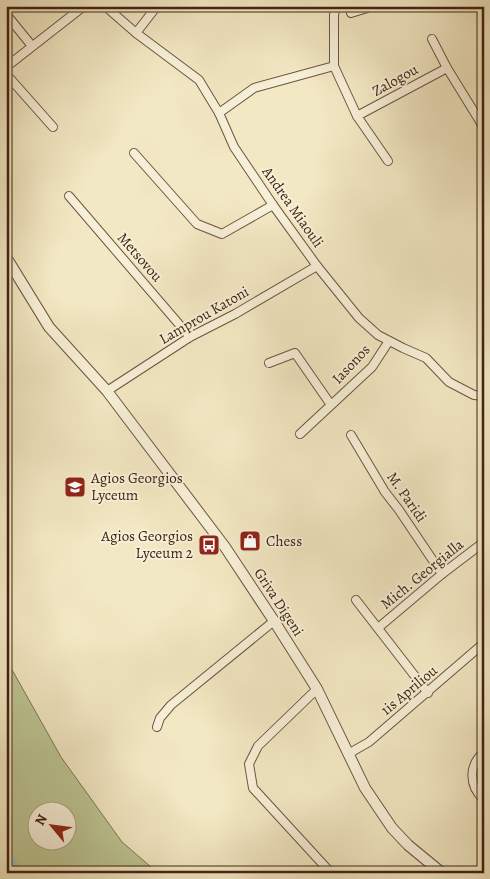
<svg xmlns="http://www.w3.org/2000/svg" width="490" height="879" font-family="Alegreya,serif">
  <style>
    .green { fill: #bcc593; stroke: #7e7453; fill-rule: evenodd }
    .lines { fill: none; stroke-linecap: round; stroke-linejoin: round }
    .river { stroke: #9bc0b2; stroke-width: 16 }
    .minor-casing { stroke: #6d543f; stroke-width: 10 }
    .tertiary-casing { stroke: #6d543f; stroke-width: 12 }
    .minor { stroke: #f7f0d8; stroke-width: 8 }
    .tertiary { stroke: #f7f0d8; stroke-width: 10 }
    .labels { text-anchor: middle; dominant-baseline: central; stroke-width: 4; stroke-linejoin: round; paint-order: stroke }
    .street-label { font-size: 15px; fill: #412313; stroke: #f7f0d8 }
    .poi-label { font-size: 15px; fill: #412313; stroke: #f7f0d8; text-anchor: start }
  </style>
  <rect width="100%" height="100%" fill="#f2e8c3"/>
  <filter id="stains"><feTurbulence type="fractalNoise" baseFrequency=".004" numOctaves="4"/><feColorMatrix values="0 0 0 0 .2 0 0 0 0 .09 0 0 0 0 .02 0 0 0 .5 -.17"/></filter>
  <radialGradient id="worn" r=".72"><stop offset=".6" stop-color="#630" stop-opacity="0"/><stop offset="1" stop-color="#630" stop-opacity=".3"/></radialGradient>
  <path class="green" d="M6,659l55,98 61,85 36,31h-152zM38,812h30v30h-30z"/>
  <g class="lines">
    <path class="river" d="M6,860l8,13"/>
    <g class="minor-casing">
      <g id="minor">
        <path d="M105,6l31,27 63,47 20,33 15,34 39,58 44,61 42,52 19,17 25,13 23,10 23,24 25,13 10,1"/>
        <path d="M336,6l-2,9v51l23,50 31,45"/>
        <path d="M351,13l23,-7"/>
        <path d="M6,14l26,32"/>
        <path d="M136,33l21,-27"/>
        <path d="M432,39l15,29 37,60"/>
        <path d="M6,67l78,-61"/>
        <path d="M6,74l47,53"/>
        <path d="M219,113l35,-25 80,-22"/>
        <path d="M357,116l90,-48"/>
        <path d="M134,153l63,71 25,10 51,-29"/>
        <path d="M69,196l121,141"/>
        <path d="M269,363l26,-10 36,52"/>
        <path d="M107,391l83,-54 45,-23 82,-48"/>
        <path d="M300,434l72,-67 17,-26"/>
        <path d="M351,435l34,57 14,18 43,64"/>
        <path d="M356,600l72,93"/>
        <path d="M378,628l64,-54 42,-32"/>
        <path d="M317,689l-59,57 -9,18 4,24 78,85"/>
        <path d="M157,727l3,-9 11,-13 103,-84"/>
        <path d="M484,752c-16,14 -15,34 0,48"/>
        <path d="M348,754l21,-12 115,-99"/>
      </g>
    </g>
    <g class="tertiary-casing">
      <path id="tertiary" d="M6,257l43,70 58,64 118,156 49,74 43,68 48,99 27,40 16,17 34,28"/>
    </g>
    <use href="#minor" class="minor"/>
    <use href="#tertiary" class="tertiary"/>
  </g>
  <defs>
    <g id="school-square" transform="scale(1.125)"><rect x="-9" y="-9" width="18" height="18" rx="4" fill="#8f2418" stroke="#f7f0d8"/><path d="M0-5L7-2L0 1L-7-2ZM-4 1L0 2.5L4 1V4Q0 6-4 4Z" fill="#fff"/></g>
    <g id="shop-square" transform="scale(1.125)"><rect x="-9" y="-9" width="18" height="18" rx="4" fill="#8f2418" stroke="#f7f0d8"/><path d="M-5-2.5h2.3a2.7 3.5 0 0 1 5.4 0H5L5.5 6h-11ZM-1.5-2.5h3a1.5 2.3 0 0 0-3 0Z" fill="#fff"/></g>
    <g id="bus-square" transform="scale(1.125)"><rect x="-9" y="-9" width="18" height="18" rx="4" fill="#8f2418" stroke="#f7f0d8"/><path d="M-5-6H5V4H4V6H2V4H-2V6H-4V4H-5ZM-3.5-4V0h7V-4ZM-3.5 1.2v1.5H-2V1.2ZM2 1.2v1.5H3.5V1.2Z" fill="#fff"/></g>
  </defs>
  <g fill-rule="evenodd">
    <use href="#school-square" x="75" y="487"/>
    <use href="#shop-square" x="250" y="541"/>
    <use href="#bus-square" x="209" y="545"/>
  </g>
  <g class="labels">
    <g class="street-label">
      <text transform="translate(395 80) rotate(-29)">Zalogou</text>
      <text transform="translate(293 207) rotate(55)">Andrea Miaouli</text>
      <text transform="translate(140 257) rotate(49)">Metsovou</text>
      <text transform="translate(204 315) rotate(-30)">Lamprou Katoni</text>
      <text transform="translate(351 364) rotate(-47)">Iasonos</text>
      <text transform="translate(407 497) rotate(55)">M. Paridi</text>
      <text transform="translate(422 574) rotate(-39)">Mich. Georgialla</text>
      <text transform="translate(279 602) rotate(57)">Griva Digeni</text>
      <text transform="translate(409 690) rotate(-40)">1is Apriliou</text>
    </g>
    <g class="poi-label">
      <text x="91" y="478">Agios Georgios<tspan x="91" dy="17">Lyceum</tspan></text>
      <text x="193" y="536" text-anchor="end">Agios Georgios<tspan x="193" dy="17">Lyceum 2</tspan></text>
      <text x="266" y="541">Chess</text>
    </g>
  </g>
  <rect width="490" height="879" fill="none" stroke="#f2e8c3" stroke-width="25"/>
  <rect x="8" y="8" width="475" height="864" fill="none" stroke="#412313" stroke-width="2.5"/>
  <rect x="12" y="12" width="465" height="854" fill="none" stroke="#412313"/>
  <g transform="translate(52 826) rotate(299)"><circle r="24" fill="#f7f0d8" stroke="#ae9e89"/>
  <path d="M0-4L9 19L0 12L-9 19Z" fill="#8f2418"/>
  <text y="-8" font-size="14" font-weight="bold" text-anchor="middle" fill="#412313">N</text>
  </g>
  <rect width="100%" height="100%" filter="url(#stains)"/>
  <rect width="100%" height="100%" fill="url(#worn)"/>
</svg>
